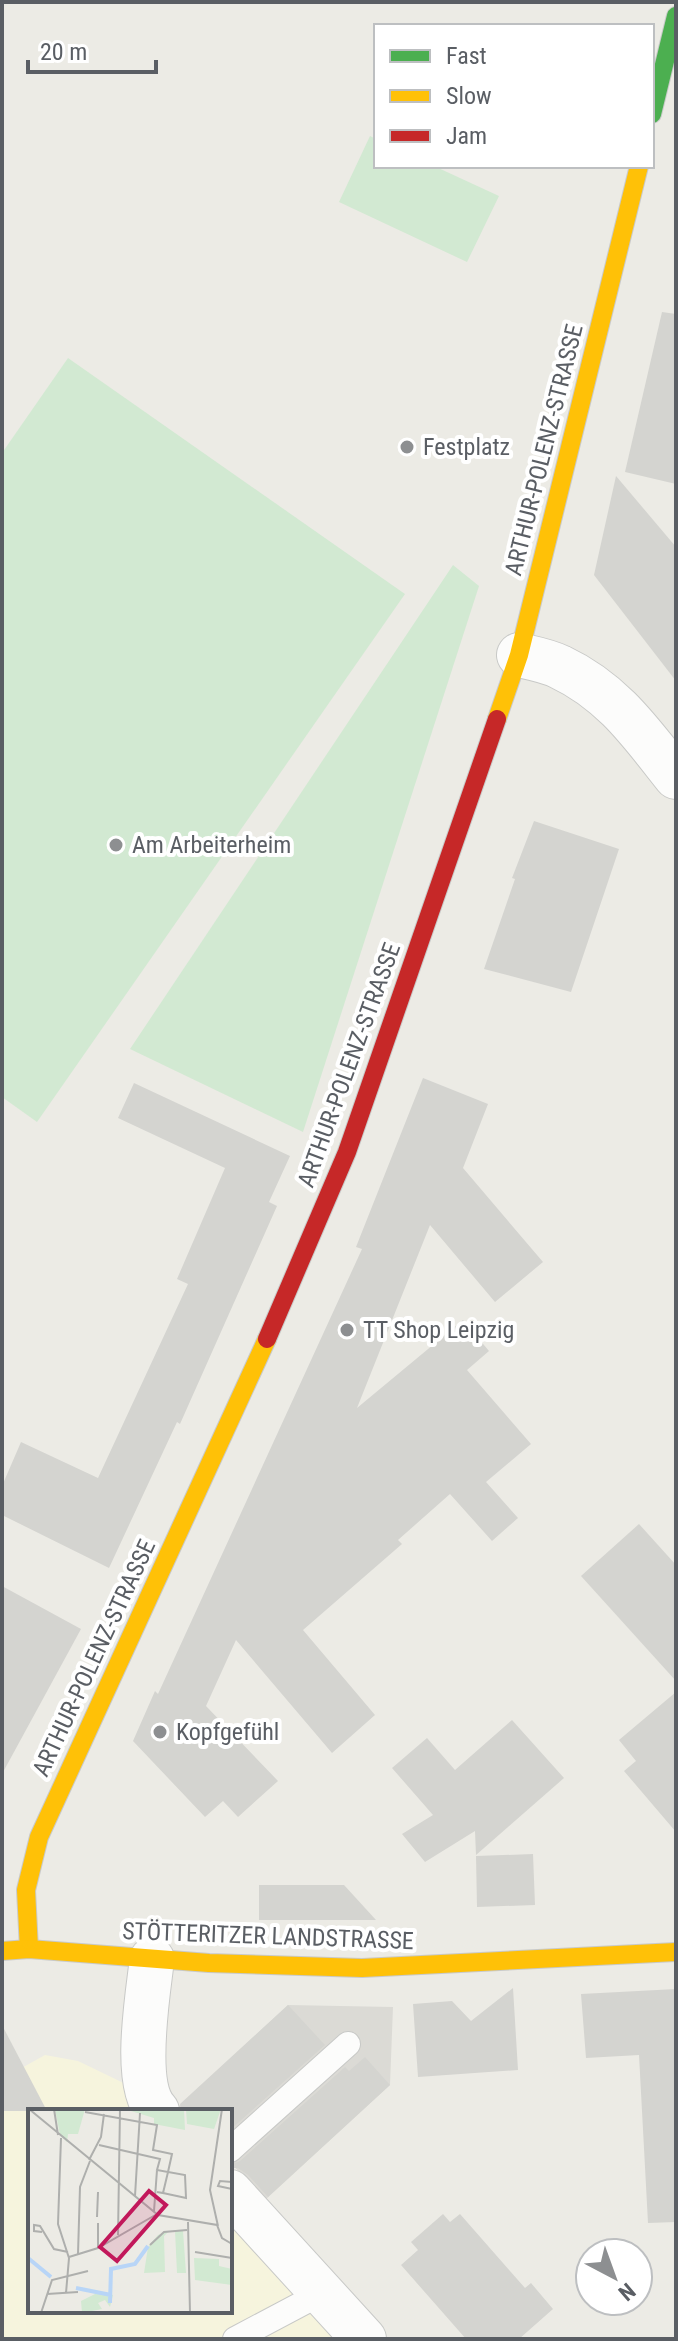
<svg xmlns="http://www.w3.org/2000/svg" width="678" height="2341" font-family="'Roboto Condensed',sans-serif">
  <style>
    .commercial { fill: #f6f4dd }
    .industrial { fill: #dbdad5 }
    .green { fill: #d2e9d2 }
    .building { fill: #d4d4d0 }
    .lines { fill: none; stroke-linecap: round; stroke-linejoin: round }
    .lane-casing { stroke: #c8c9c7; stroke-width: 26 }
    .street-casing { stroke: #c8c9c7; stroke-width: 46 }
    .fast-casing { stroke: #c9cac9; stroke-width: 20 }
    .slow-casing { stroke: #c9cac9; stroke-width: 20 }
    .jam-casing { stroke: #c9cac9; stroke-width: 20 }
    .lane { stroke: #fcfcfb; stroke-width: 24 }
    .street { stroke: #fcfcfb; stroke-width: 44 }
    .fast { stroke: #4caf50; stroke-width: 18 }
    .slow { stroke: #ffc107; stroke-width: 18 }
    .jam { stroke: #c62828; stroke-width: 18 }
    .poi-dot { fill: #8d8f91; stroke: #fff; stroke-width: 3 }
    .labels { text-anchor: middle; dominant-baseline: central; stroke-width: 8; stroke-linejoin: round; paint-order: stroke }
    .poi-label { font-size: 24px; fill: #5a5e64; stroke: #fff; text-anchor: start }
    .street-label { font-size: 24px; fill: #5a5e64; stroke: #fff }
    .inset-river { fill: none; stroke: #b8d5f7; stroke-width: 4 }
    .inset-road { fill: none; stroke: #aeafad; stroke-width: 2 }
    .view { fill: #c2185b; fill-opacity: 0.15; stroke: #c2185b; stroke-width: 4 }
    .inset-edge { fill: none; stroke: #5a5e64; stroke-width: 4 }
  </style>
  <rect width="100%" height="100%" fill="#ecebe5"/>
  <path class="commercial" d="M45,2055l33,6 85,41 8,9h-141v200h200v-135l147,163h-375v-260z"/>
  <path class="industrial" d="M288,2005l105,2 -3,78 -125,115 -35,-38v-51h-47l-4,-5z"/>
  <g class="green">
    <path d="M370,136l6,3v27h58l65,30 -32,66 -128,-60z"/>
    <path d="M68,358l337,236 -368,528 -35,-25v-644z"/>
    <path d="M453,565l26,21 -176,546 -173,-83z"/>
  </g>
  <g class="building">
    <path d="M662,312l14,2v170l-51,-12z"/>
    <path d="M616,476l60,71v134l-82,-106z"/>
    <path d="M534,821l85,28 -48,143 -87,-23 31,-90 -3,-1z"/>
    <path d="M423,1078l65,26 -25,64 80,94 -48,40 -65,-77 -73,183 106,-88 26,31 -22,19 64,74 -45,38 32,36 -26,23 -42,-47 -52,46 4,4 -99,86 72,85 -43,38 -96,-113 -30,66 72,75 -40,36 -15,-16 -18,16 -72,-76 22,-50 3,3 204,-445 -6,-2z"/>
    <path d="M134,1083l156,73 -21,46 8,4 -97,218 -3,-2 -68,146 -107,-53v-29l19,-44 77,36 90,-194 -11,-5 48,-111 -107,-50z"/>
    <path d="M639,1524l37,41v116l-95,-105z"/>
    <path d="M2,1586l79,43 -79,145z"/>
    <path d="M676,1692v140l-52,-61 12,-10 -17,-21z"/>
    <path d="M512,1720l52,58 -88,77 -1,-24 -50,31 -23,-28 31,-19 -41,-47 35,-30 28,32z"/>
    <path d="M533,1854l2,51 -58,2 -1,-51z"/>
    <path d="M259,1885h85l32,35h-117z"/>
    <path d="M513,1988l5,82 -100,7 -5,-73 39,-3 19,20z"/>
    <path d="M676,1989v233l-28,1 -9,-168 -53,3 -5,-64z"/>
    <path d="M288,2005l37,40 -95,85v-19h-48l-2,-7z"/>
    <path d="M2,2025l45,86h-45z"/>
    <path d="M365,2057l25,28 -122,112 -20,-22 -10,-7h-8v-3l10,-4 105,-94 4,4z"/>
    <path d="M443,2214l7,8 10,-8 65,74 6,-5 22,26 -34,30h-53l-65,-74 17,-15 -7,-8z"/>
  </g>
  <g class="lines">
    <g class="lane-casing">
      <g id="lane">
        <path d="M230,2150l118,-106"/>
        <path d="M235,2339l87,-46"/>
      </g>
    </g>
    <g class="street-casing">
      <g id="street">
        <path d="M519,655c13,3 29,6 41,12 53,25 81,66 116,110"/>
        <path d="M152,1959c-4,35 -20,125 5,152"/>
        <path d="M230,2192l134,147"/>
      </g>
    </g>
    <g class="fast-casing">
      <path id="fast" d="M652,114l24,-98"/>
    </g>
    <g class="slow-casing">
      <g id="slow">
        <path d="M497,719l22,-64 120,-489"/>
        <path d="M29,1949l-3,-59 13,-53 228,-498"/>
        <path d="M2,1951l27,-2 180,14 153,5 314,-16"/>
      </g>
    </g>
    <g class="jam-casing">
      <path id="jam" d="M267,1339l80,-187 150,-433"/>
    </g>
    <use href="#lane" class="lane"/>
    <use href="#street" class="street"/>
    <use href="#fast" class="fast"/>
    <use href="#slow" class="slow"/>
    <use href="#jam" class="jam"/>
  </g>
  <g class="poi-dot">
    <circle cx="407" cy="447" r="8"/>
    <circle cx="116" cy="845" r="8"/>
    <circle cx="347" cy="1330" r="8"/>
    <circle cx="160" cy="1732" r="8"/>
  </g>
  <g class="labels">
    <g class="poi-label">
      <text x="423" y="447">Festplatz</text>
      <text x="132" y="845">Am Arbeiterheim</text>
      <text x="363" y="1330">TT Shop Leipzig</text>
      <text x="176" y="1732">Kopfgefühl</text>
    </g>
    <g class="street-label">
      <text transform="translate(544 450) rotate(-76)">ARTHUR-POLENZ-STRASSE</text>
      <text transform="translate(349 1065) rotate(-70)">ARTHUR-POLENZ-STRASSE</text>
      <text transform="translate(94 1658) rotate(-65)">ARTHUR-POLENZ-STRASSE</text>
      <text transform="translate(268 1936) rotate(2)">STÖTTERITZER LANDSTRASSE</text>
    </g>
  </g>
  <g transform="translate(28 2109)">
    <rect width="204" height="204" fill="#ecebe5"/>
    <path d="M27,0h30l-7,25h-10l-1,8 -7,-7zM156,0l1,21 -31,-6v-6l-23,-7zM158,0h35l-7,20 -27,-5zM141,122l-5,5 1,36 -21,1 4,-26 10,-12zM147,122h8l3,42h-9zM166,149l25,1v7l13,3v16l-37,-5zM71,183l14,3 -3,12 -5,-7 -7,3 4,6 -20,4 -1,-12z" fill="#d2e9d2"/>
    <path class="inset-river" d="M0,149l23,19M48,179l35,7M82,194l1,-34 24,-5 13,-18"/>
    <path class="inset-road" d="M1,0l129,106 59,10 5,13 10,6M26,0l4,26M57,3l72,13 -4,25 19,4 -4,18 17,3 1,23 -23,-5M33,29l-3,86 11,34 -3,35M71,36l61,14 -3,11 11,2 -5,21 -6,-1M61,51l12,-23 3,-23M204,73l-12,-1 -2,5 14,3M107,87l5,-83M126,102l3,-41M69,108l1,-25M160,113l2,91M70,114v25M190,117l-8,-36 12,-81M14,123l-8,-1v-6l6,1 14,23 14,3M90,126l2,-126M122,136l14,-13 23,-2M167,143l37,6M50,145l2,-67 10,-26M41,148l29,-9 59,-34M19,185l31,-2M13,204l11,-33 36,-9"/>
    <path class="view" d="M121,82l17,14 -49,56 -17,-14z"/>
    <rect width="204" height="204" class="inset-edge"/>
  </g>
  <rect width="678" height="2341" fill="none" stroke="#5a5e64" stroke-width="8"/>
  <rect x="374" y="24" width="280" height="144" fill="#ffffff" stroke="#bdbfc1" stroke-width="2"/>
  <rect x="390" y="50" width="40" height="12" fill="#4caf50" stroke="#bdbfc1" stroke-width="2"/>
  <text x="446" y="64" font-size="24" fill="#5a5e64">Fast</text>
  <rect x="390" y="90" width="40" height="12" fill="#ffc107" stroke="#bdbfc1" stroke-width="2"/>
  <text x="446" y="104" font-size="24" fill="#5a5e64">Slow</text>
  <rect x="390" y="130" width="40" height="12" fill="#c62828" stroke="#bdbfc1" stroke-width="2"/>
  <text x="446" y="144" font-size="24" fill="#5a5e64">Jam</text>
  <g transform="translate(614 2277) rotate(139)"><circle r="38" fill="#ffffff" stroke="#bdbfc1" stroke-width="2"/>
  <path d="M0-6L14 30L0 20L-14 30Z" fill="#8d8f91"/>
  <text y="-12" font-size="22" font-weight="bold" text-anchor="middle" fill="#5a5e64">N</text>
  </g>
  <path d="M28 60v12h128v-12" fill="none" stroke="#5a5e64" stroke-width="4"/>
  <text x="40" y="60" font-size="24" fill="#5a5e64" stroke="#ffffff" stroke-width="6" paint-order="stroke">20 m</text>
</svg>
